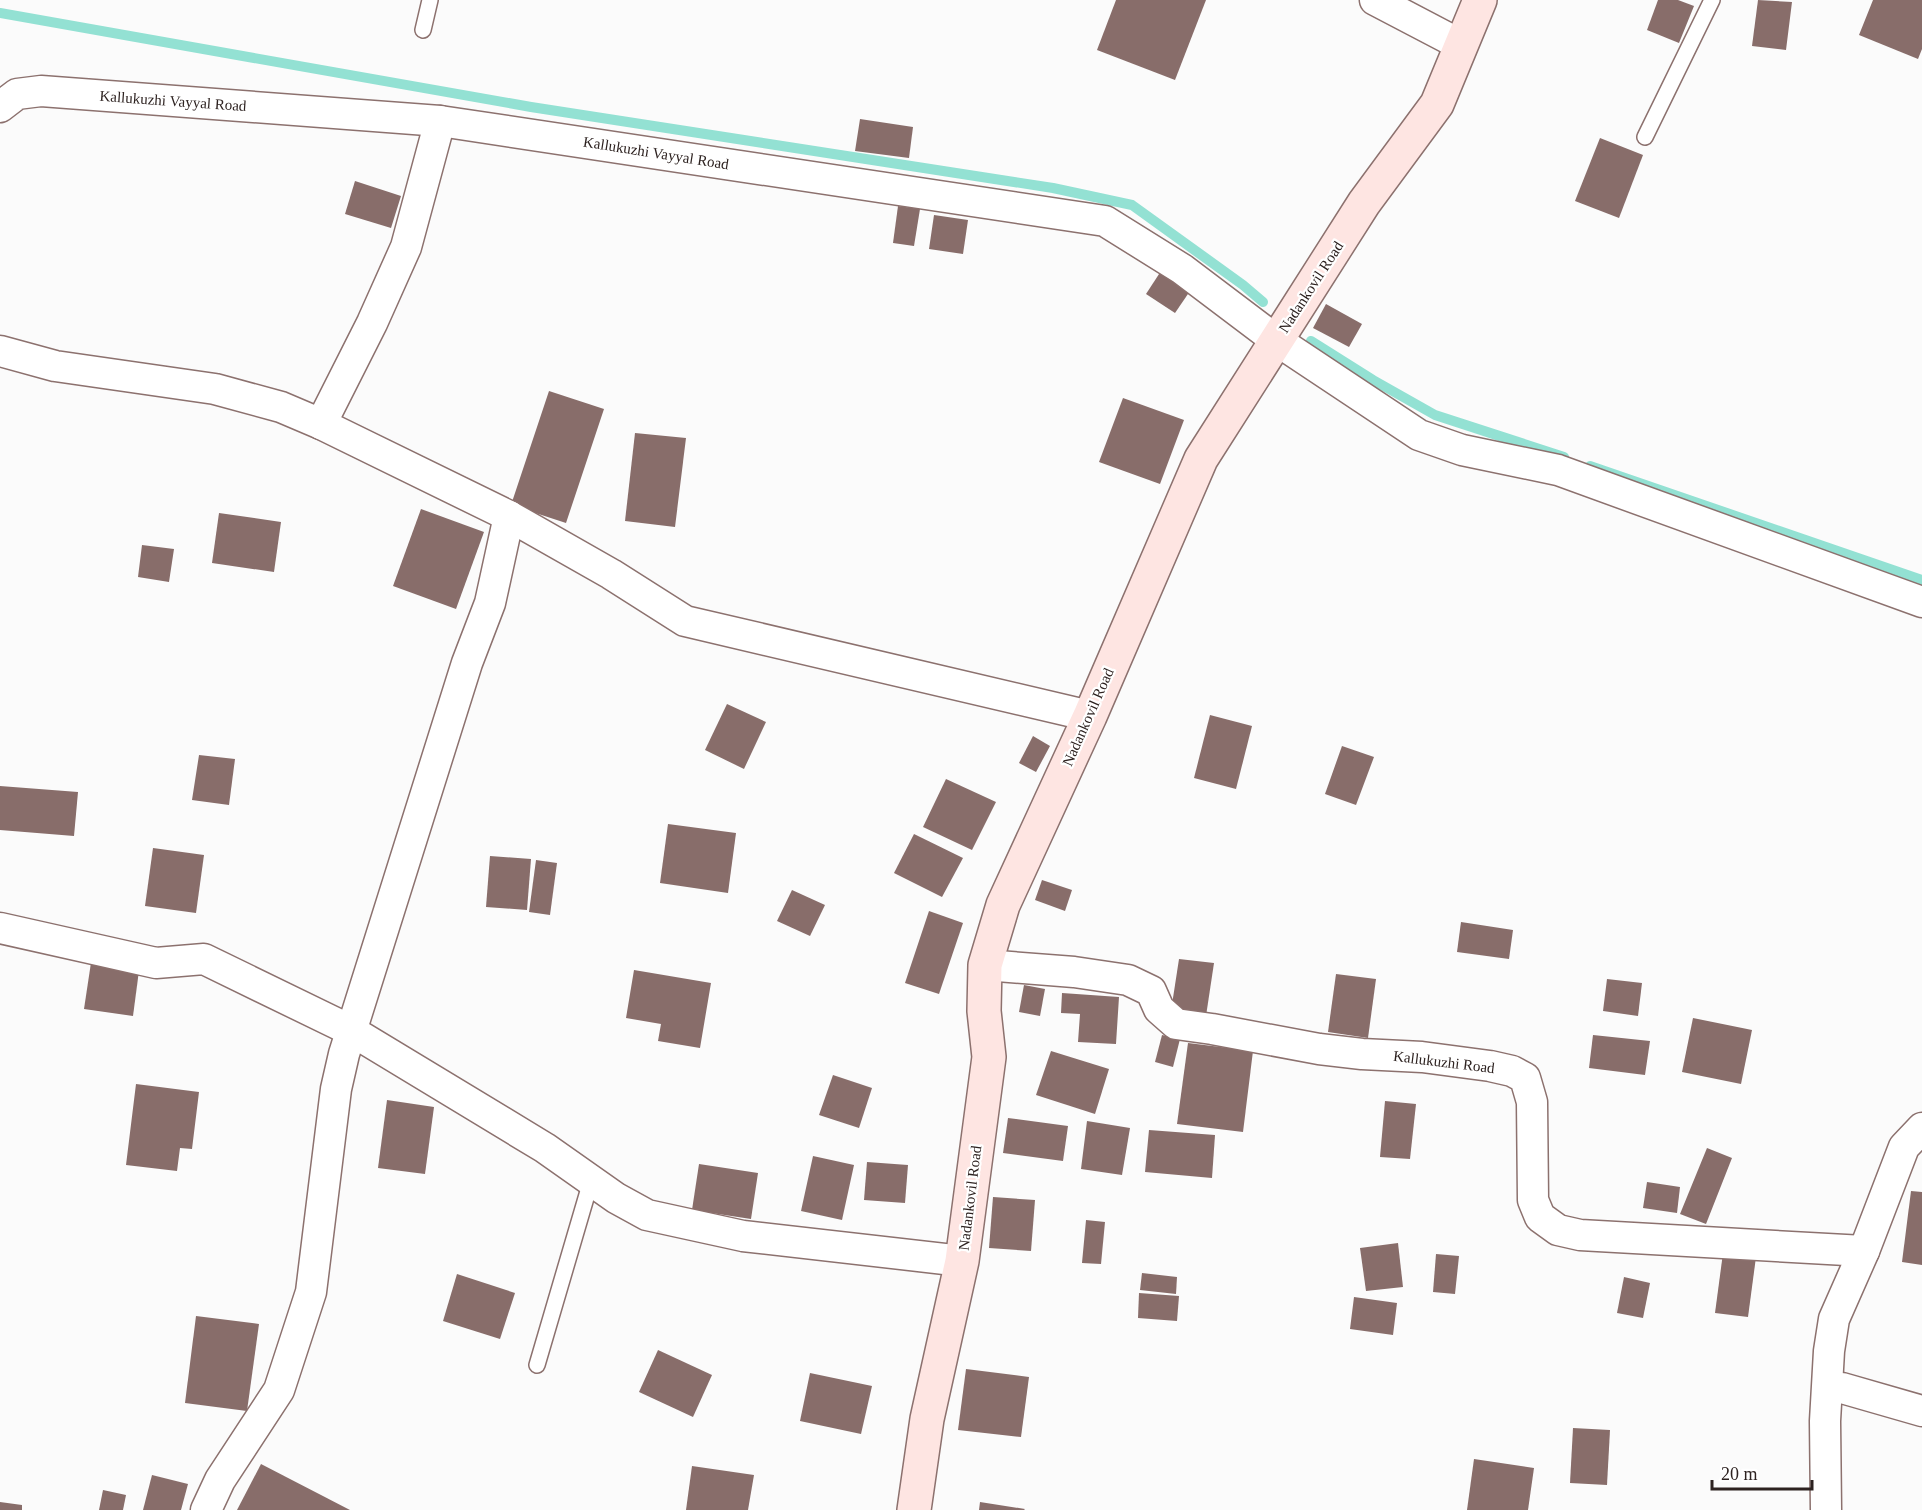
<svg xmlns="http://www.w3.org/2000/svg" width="1922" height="1510" font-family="'Times New Roman',serif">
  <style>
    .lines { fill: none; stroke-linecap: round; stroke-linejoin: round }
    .stream { stroke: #93e1d3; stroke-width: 10 }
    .building { fill: #886d6a }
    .lane-casing { stroke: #8c716e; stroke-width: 18 }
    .street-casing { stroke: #8c716e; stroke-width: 33 }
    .secondary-casing { stroke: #8c716e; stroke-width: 36 }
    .lane { stroke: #fff; stroke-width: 15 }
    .street { stroke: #fff; stroke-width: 30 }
    .secondary { stroke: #fee5e2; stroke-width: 33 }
    .labels { text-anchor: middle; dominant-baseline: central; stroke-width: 4.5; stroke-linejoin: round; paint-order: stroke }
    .street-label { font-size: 15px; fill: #2d2220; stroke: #fff }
  </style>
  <rect width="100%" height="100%" fill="#fbfbfb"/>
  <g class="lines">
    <g class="stream">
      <path d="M0,13l531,94 522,81 79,17 111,80 20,17"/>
      <path d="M1311,341l62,39 62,35 129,42"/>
      <path d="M1590,466l332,114"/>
    </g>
  </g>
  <g class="building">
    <path d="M1116,0h90l-31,80 -78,-30z"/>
    <path d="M1658,0h20l16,6 -15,37 -32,-13z"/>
    <path d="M1758,0l34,2 -6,48 -34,-4z"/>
    <path d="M1873,0h49v49l-4,10 -59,-24z"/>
    <path d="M860,119l53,8 -4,31 -54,-7z"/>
    <path d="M1600,138l43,17 -24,63 -44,-17z"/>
    <path d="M355,181l46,15 -10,32 -46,-14z"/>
    <path d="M898,206l22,3 -6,37 -21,-3z"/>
    <path d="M934,215l34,5 -5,34 -34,-5z"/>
    <path d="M1161,271l29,20 -15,22 -29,-19z"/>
    <path d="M1326,304l36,20 -13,23 -36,-19z"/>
    <path d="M549,391l55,18 -38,114 -55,-18z"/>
    <path d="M1123,398l61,22 -24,64 -61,-22z"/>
    <path d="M635,433l51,5 -11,89 -50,-6z"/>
    <path d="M421,509l63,23 -28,77 -63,-23z"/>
    <path d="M219,513l62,9 -7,50 -62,-9z"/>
    <path d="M142,545l32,4 -5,33 -31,-5z"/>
    <path d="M727,704l39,18 -22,47 -39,-19z"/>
    <path d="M1210,715l42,11 -16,63 -42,-11z"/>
    <path d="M1033,736l17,10 -14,26 -17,-9z"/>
    <path d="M1342,746l32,11 -18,48 -31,-11z"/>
    <path d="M199,755l36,4 -6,46 -37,-5z"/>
    <path d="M946,779l50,23 -24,48 -49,-23z"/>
    <path d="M0,786l78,6 -4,44 -74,-6z"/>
    <path d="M668,824l68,9 -8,60 -68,-10z"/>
    <path d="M914,834l49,24 -21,39 -48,-24z"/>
    <path d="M153,848l51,7 -8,58 -51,-7z"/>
    <path d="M490,856l41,3 -4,51 -41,-3z"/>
    <path d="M536,860l21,3 -7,52 -21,-3z"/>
    <path d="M1042,880l30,10 -7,21 -30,-11z"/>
    <path d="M792,890l33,15 -15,31 -33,-15z"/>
    <path d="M929,911l34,12 -24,71 -34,-11z"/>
    <path d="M1461,922l52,8 -4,29 -52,-7z"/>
    <path d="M92,956l48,7 -7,53 -49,-7z"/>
    <path d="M1179,959l35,4 -8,53 -35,-5z"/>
    <path d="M634,970l77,13 -11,65 -42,-7 3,-17 -35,-6z"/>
    <path d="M1336,974l40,5 -8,59 -40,-6z"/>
    <path d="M1607,979l35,4 -4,33 -35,-5z"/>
    <path d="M1024,985l21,4 -5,27 -21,-4z"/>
    <path d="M1062,993l57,4 -3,47 -38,-2 2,-28 -19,-1z"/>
    <path d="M1693,1018l59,12 -11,54 -59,-12z"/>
    <path d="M1162,1035l18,4 -7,28 -18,-5z"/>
    <path d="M1593,1035l57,6 -5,34 -56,-7z"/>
    <path d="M1188,1043l65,8 -10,81 -66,-8z"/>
    <path d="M1051,1051l58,18 -14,45 -59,-19z"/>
    <path d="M833,1075l39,13 -13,40 -40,-13z"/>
    <path d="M136,1084l63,8 -7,57 -12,-1 -3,23 -51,-6z"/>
    <path d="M387,1100l47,7 -9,67 -47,-6z"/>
    <path d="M1385,1101l31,3 -6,55 -30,-2z"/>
    <path d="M1008,1118l60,8 -5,35 -60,-8z"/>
    <path d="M1087,1121l43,7 -8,47 -41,-6z"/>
    <path d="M1149,1130l66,5 -3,43 -67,-6z"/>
    <path d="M1707,1148l25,10 -26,66 -26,-10z"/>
    <path d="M813,1156l41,9 -12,55 -41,-9z"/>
    <path d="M867,1162l41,3 -3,38 -41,-3z"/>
    <path d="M699,1164l59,9 -7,46 -59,-9z"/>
    <path d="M1647,1182l33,5 -3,26 -34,-5z"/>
    <path d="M1911,1191l11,1v73l-20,-3z"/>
    <path d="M993,1197l42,3 -4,51 -42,-3z"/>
    <path d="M1086,1220l19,2 -4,42 -19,-1z"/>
    <path d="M1398,1243l5,44 -37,4 -6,-43z"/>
    <path d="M1723,1253l33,4 -8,60 -33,-4z"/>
    <path d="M1436,1254l23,2 -4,38 -22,-2z"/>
    <path d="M1142,1273l35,4 -1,17 -36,-4z"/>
    <path d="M457,1274l58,19 -15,46 -57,-18z"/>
    <path d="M1624,1277l26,6 -7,35 -26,-5z"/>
    <path d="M1139,1293l40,3 -2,25 -39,-3z"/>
    <path d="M1354,1297l43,6 -4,32 -43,-6z"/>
    <path d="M196,1316l63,8 -12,87 -62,-8z"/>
    <path d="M658,1350l54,25 -19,42 -54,-25z"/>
    <path d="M966,1369l63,8 -8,60 -63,-7z"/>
    <path d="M810,1373l62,13 -11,48 -61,-13z"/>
    <path d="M1573,1428l37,2 -3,55 -37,-2z"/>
    <path d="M1474,1459l60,9 -6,42h-61z"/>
    <path d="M261,1464l89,46h-113z"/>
    <path d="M692,1466l62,9 -6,35h-62z"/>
    <path d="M152,1475l36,9 -7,26h-38z"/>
    <path d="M103,1490l23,5 -3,15h-24z"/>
    <path d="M0,1502l22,3v5h-22z"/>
    <path d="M980,1502l45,7 -1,1h-45z"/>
  </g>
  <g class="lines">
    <g class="lane-casing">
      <g id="lane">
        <path d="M423,30l7,-30"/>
        <path d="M1645,137l67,-137"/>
        <path d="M537,1365l54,-184"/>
      </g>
    </g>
    <g class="street-casing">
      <g id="street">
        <path d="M1375,0l86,45"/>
        <path d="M0,107l17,-13 24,-3 399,30 665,100 77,48 94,71 143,95 43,15 96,20 364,132"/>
        <path d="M0,351l55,15 160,23 66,18 40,17 188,92 102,58 74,47 405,95"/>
        <path d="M321,424l51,-101 34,-76 34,-126"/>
        <path d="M0,928l156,35 48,-4 146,71 195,118 71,50 31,17 96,21 219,25"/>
        <path d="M985,965l89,7 54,8 23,11 8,18 17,15 36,5 107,20 43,5 60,3 68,9 22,5 13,7 7,24 1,98 7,17 18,13 22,5 284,16"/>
        <path d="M1842,1388l80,23"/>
        <path d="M206,1510l14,-30 59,-90 32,-98 25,-203 8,-35 123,-391 23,-60 19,-87"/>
        <path d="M1826,1510l-1,-89 4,-70 5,-32 30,-68 40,-104 18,-19"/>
      </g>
    </g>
    <g class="secondary-casing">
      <path id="secondary" d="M914,1510l13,-91 35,-158 27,-204 -5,-46 1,-46 18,-60 87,-189 111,-257 163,-256 73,-99 43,-104"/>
    </g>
    <use href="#lane" class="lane"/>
    <use href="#street" class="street"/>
    <use href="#secondary" class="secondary"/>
  </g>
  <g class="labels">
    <g class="street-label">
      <text transform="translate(173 101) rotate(4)">Kallukuzhi Vayyal Road</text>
      <text transform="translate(656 153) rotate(9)">Kallukuzhi Vayyal Road</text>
      <text transform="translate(1311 287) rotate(-57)">Nadankovil Road</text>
      <text transform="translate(1088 717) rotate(-66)">Nadankovil Road</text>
      <text transform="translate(1444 1062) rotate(7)">Kallukuzhi Road</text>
      <text transform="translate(970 1198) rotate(-83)">Nadankovil Road</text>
    </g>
  </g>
  <path d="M1712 1480v9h100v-9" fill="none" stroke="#2d2220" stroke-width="3"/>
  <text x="1721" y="1480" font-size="18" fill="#2d2220" stroke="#ffffff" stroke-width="4.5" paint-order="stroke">20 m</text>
</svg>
